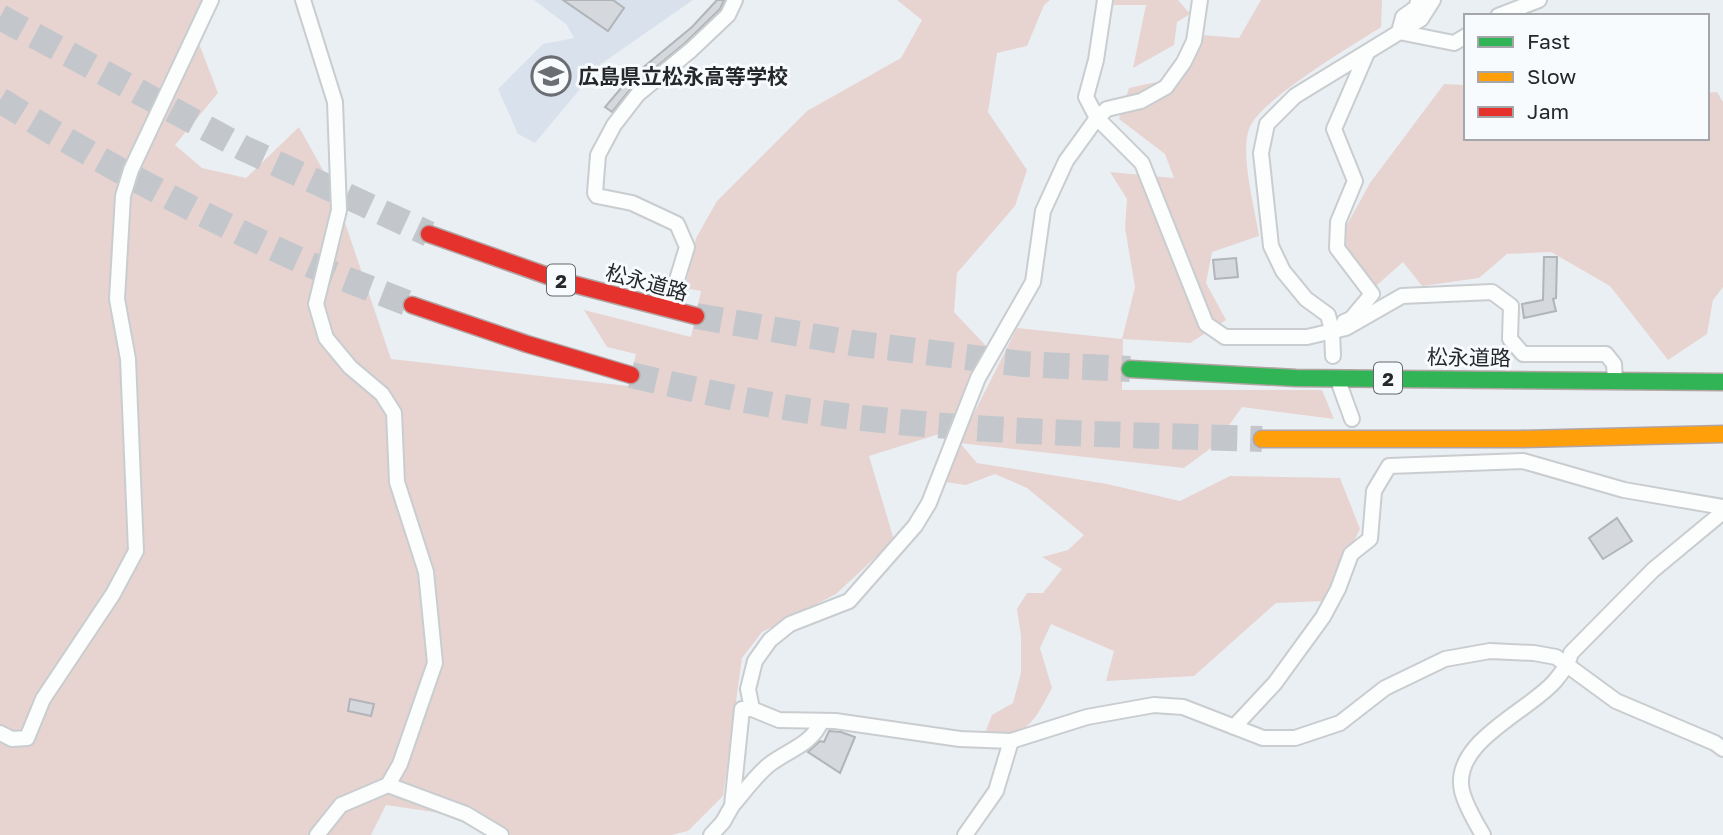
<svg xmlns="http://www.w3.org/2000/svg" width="1723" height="835" font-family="'Golos Text','Noto Sans JP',sans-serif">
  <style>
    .built { fill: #d9e2ec }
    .green { fill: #e7d4d0 }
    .building { fill: #d5d8dc; stroke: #b1b4b8; stroke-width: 2 }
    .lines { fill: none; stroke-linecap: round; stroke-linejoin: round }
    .highway-tunnel { stroke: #c3c7cc; stroke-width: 26; stroke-dasharray: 26 13; stroke-linecap: butt }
    .street-casing { stroke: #c9cdd0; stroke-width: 18 }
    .fast-casing { stroke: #b1a4a2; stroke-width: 19 }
    .slow-casing { stroke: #b1a4a2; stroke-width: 19 }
    .jam-casing { stroke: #b1a4a2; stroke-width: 19 }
    .street { stroke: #fcfdfd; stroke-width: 14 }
    .fast { stroke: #30b455; stroke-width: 16 }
    .slow { stroke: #ff9f0a; stroke-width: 16 }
    .jam { stroke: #e5322d; stroke-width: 16 }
    .labels { text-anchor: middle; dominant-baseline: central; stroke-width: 6; stroke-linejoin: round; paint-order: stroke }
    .shield { fill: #f8fbfe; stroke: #64676a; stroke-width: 2 }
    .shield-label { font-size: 19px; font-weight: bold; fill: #25272b }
    .poi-label { font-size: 21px; font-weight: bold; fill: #25272b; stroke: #f8fbfe; text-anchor: start }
    .street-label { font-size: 21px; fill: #25272b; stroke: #f8fbfe }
  </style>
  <rect width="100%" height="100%" fill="#eaeff4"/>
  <path class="built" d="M534,0h159l-92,64 -66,79 -17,-9 -20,-45 45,-45 31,-6 -7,-13z"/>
  <g class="green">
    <path d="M0,0h204l-13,23 27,70 -43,52 27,23 44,10 53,-51 35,63 57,169 237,27 8,-32 -29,-7 -23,-37 107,27 10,-46 -16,-3 11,-50 21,-37 90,-90 94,-53 21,-38 -25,-20h153l-6,5 -17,41 -30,7 -9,59 39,58 -12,36 -58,67 -3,39 33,35 -35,83 -83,26 25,84 -58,54 -74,38 -20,26 -19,138 -35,35 -17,4h-161l-15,-14 -109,-16 -15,30h-371z"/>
    <path d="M1114,0h64l12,14 -13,8 -3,23 -41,23 13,-63h-33z"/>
    <path d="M1261,0h121l-1,27c-29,19 -122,73 -132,102 -9,26 6,80 10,107l-47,16 -6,31 20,37 -36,23 -67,-4 -1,51h200l12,29 -92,-12 -27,38 -31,23 -224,-25 17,20 130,21 73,17 50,-25 110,2 20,51 -35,72 -49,2 -82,73 -88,5 8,-30 -63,-27 -11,24 12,40c-11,19 -20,44 -45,47 -7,1 -15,-1 -22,-2l7,-18 21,-12 8,-30v-37l-4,-27 10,-16h16l19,-24 -20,-12 26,-7 16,-15 -57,-47 -32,-14 -29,11 -21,-3 14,-39 58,-115 105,11 13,-52 -10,-59 2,-29 -17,-27 64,6 -9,-24 -46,-35 10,-31 37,-8 36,-45 37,3z"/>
    <path d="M1444,84l22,1v53h241v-45l10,-1 6,10v185l-10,13 -6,34 -39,26 -58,-74 -59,-34 -44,2 -28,24 -57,8 -19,-24 -27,24 -30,-32 -4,-20 28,-51z"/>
  </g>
  <g class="building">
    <path d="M563,0h50l11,8 -16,23z"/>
    <path d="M717,0h7l-4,9 -35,34 -53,44 -20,25 -7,-5 23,-27 64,-53z"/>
    <path d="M1544,257h13l-1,41 -3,1 3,12 -32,7 -2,-14 21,-4z"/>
    <path d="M1236,258l2,19 -23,2 -2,-19z"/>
    <path d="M1617,518l15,23 -29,18 -14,-21z"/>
    <path d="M350,699l24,5 -3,12 -23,-5z"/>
    <path d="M829,731l12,1 14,5 -15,36 -32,-21 12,-11 4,1z"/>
  </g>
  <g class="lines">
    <g class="highway-tunnel">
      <path d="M0,17l243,131 186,86"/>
      <path d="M0,100c94,59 192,111 293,157 39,18 80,32 119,48"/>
      <path d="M696,316l156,27 171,21 107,5"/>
      <path d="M631,375c57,13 113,26 171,35 152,23 307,24 460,29"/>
    </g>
    <g class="street-casing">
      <g id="street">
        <path d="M303,0l32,102 4,108 -23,94 10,34 24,29 32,27 12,19 3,69 29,90 9,91 -35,101 -12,21 -47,20 -24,30"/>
        <path d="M1105,0l-9,60 -10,37 11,21 45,45 64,161 19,13h82l39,-9 56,-32 90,-4 19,14 -1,33 13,15h83l8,10 1,16"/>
        <path d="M1200,0l-6,41 -10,21 -18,25 -25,14 -34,8 -10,9 -31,43 -23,50 -10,71 -55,96 -49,125 -14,23 -66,75 -59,23 -20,16 -15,21 -7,28 4,20 27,11 56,1 125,18 51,2 76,-24 67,-12 29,2 80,31h32l45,-15 45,-35 60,-29 45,-8 44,2 22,4 60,44 99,42 8,6"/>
        <path d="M1418,0l-1,7 -14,10 -4,15 55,11 12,-7"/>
        <path d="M1498,16l41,-16"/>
        <path d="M668,309l19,-62 -10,-23 -45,-21 -35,-7 -2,-3 3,-38 16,-30 24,-31 53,-44 37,-35 7,-15"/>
        <path d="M1344,322l7,-3 21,-25 -35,-46 1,-26 17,-41 -21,-52 33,-76"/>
        <path d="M1333,356l-1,-26 -4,-15 -22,-16 -23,-28 -12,-25 -10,-93 6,-29 28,-28 126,-77 12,-19"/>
        <path d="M1340,386l12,33"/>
        <path d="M1234,727l41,-44 48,-66 15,-28 13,-35 19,-15 4,-48 15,-25 134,-5 101,29 99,17"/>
        <path d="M0,733l12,6 15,-1 16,-39 70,-105 23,-43 -8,-192 -11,-60 6,-103 8,-26 80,-170"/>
        <path d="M388,785l78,29 35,21"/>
        <path d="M732,806c12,-14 24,-31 38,-42 17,-13 44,-21 51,-43"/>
        <path d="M711,835l12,-13 9,-16 10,-97h10"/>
        <path d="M965,835l31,-44 15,-50"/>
        <path d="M1483,835c-8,-14 -17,-28 -21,-44 -11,-49 66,-79 93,-110 8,-10 13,-16 16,-28l82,-83 70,-58"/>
      </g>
    </g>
    <g class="fast-casing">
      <path id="fast" d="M1130,369l166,9 427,4"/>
    </g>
    <g class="slow-casing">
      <path id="slow" d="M1262,439h259l202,-5"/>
    </g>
    <g class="jam-casing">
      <g id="jam">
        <path d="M429,234l136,48 131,34"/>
        <path d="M412,305l115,39 104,31"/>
      </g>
    </g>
    <use href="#street" class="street"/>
    <use href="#fast" class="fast"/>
    <use href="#slow" class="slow"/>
    <use href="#jam" class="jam"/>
  </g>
  <defs>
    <g id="school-ring" transform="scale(2.0125)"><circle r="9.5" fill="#f8fbfe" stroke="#6a6d71" stroke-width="1.5"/><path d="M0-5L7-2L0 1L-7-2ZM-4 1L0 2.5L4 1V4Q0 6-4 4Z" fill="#6a6d71"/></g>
  </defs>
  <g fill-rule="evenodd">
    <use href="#school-ring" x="551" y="76"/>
  </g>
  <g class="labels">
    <g class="shield">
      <rect x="547" y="264.5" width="28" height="31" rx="5"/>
      <rect x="1374" y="362.5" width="28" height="31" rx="5"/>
    </g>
    <g class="shield-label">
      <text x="561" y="280">2</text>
      <text x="1388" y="378">2</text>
    </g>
    <g class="poi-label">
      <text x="578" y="76">広島県立松永高等学校</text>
    </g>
    <g class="street-label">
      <text transform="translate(647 282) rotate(15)">松永道路</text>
      <text transform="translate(1469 357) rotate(1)">松永道路</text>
    </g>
  </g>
  <rect x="1464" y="14" width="245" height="126" fill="#f8fbfe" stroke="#a4a6aa" stroke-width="2"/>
  <rect x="1478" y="37" width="35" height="10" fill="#30b455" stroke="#a4a6aa" stroke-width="2"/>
  <text x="1527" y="49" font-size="21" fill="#25272b">Fast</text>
  <rect x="1478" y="72" width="35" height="10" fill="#ff9f0a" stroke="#a4a6aa" stroke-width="2"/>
  <text x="1527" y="84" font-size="21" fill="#25272b">Slow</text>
  <rect x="1478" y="107" width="35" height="10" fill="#e5322d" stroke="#a4a6aa" stroke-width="2"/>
  <text x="1527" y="119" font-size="21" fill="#25272b">Jam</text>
</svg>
